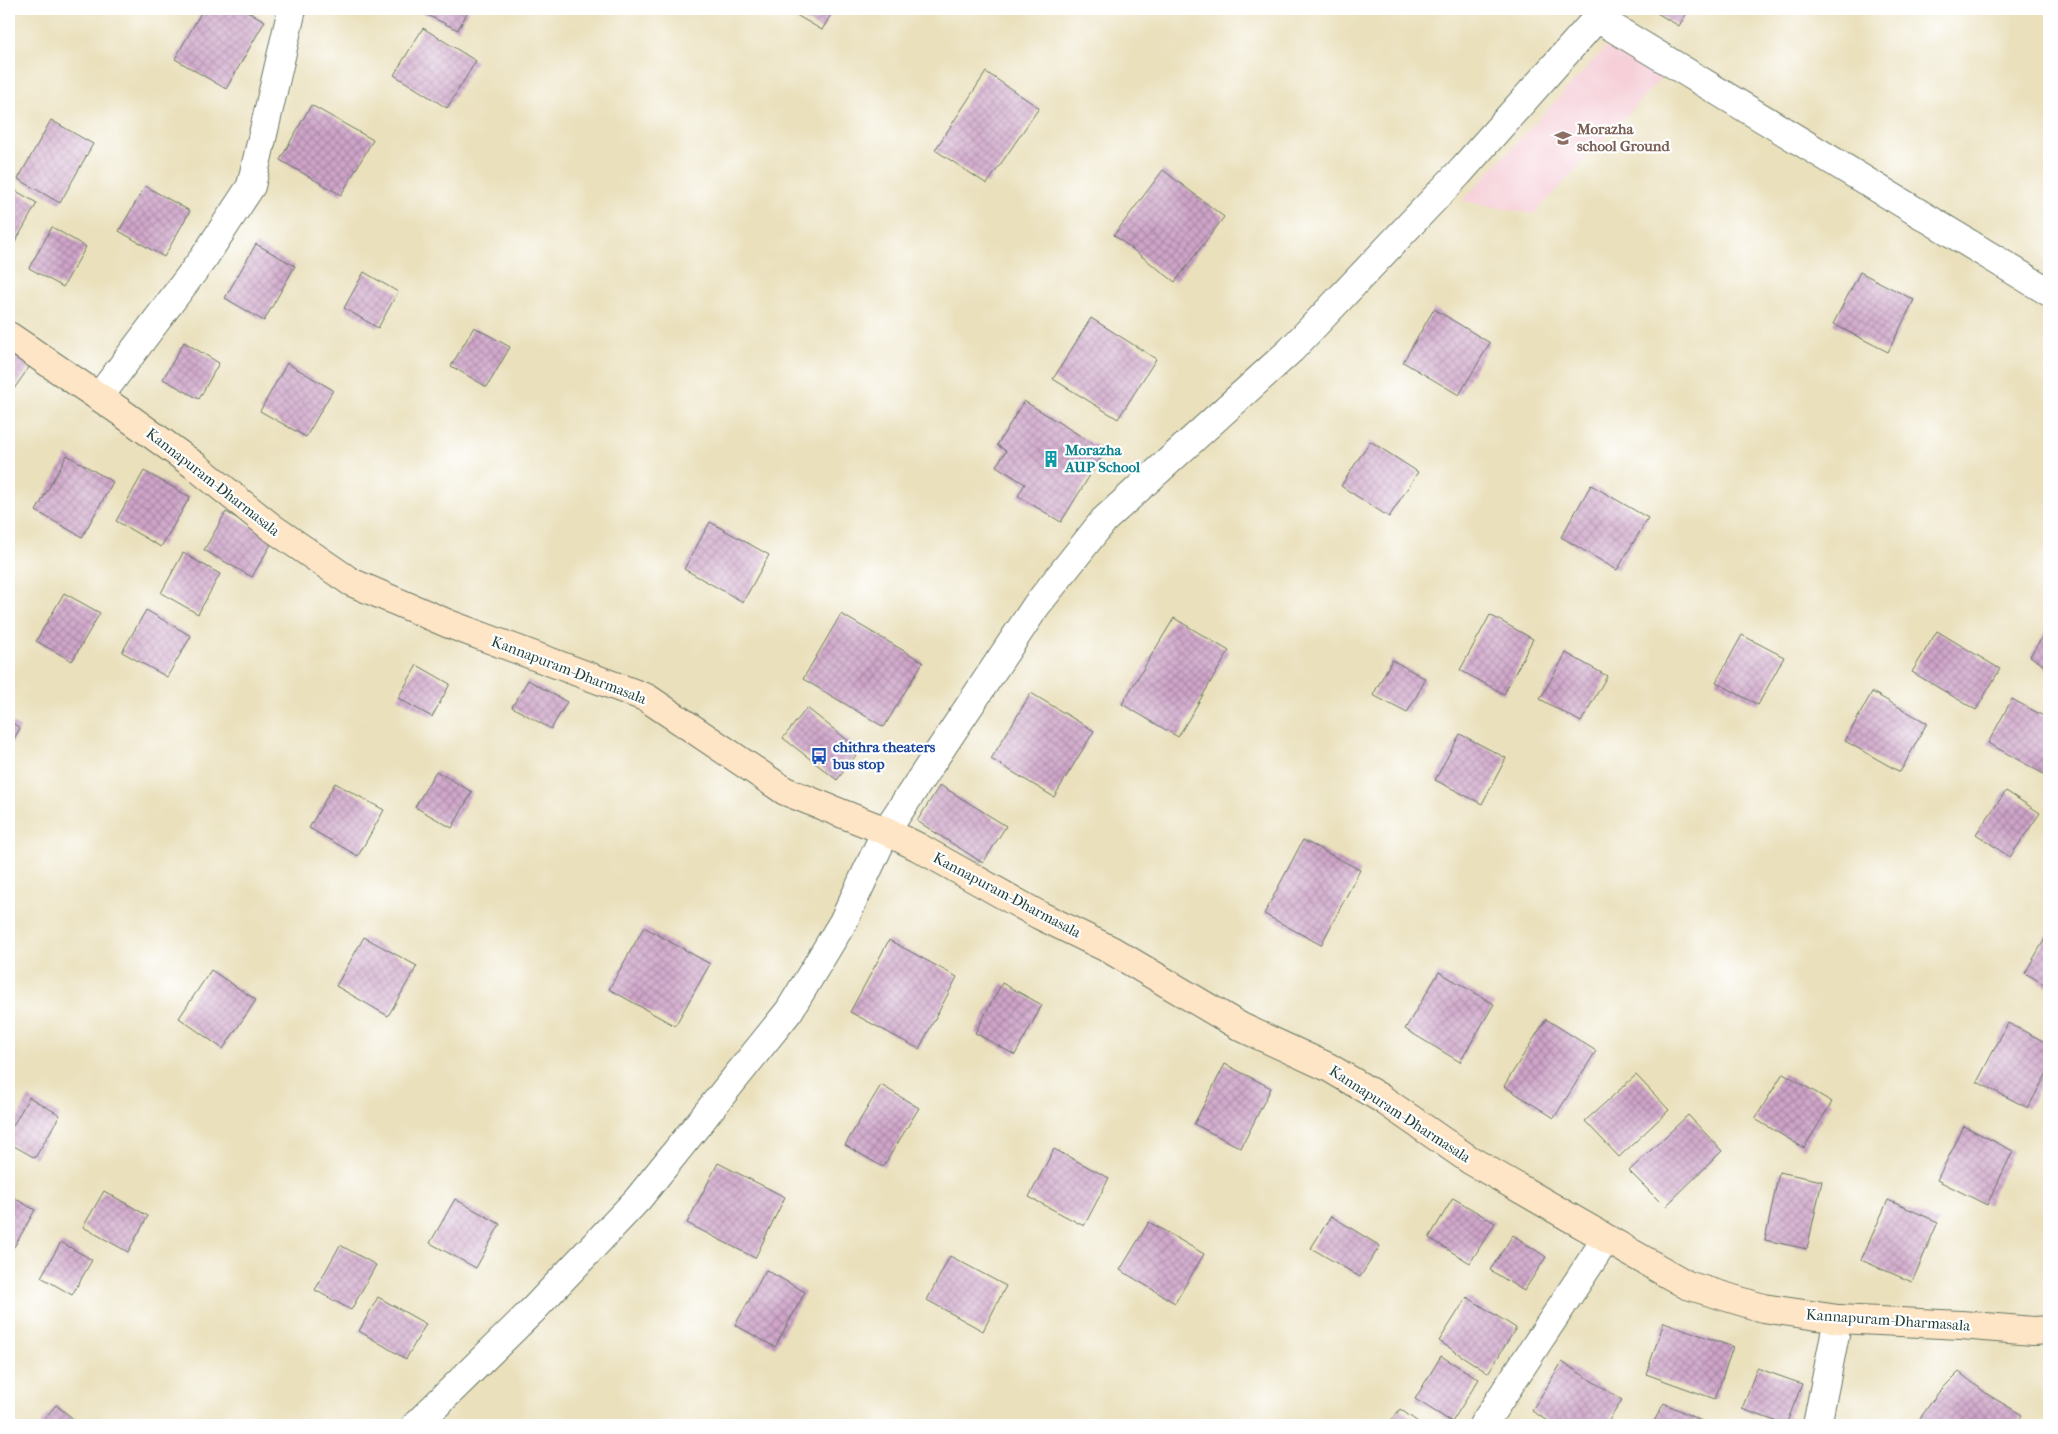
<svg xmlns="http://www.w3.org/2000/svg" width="2058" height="1434" font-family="'IM FELL French Canon',serif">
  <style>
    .built { fill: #f6cfd8 }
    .building { fill: url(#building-cross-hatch) }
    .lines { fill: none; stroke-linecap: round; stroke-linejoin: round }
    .street-casing { stroke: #667664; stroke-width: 30 }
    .secondary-casing { stroke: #667664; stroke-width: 30 }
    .street { stroke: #fff; stroke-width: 28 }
    .secondary { stroke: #fee5c5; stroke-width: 28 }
    .labels { text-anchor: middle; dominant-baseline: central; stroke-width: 4.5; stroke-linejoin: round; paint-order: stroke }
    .education-label { font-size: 15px; font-weight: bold; fill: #785e54; stroke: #fff; text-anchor: start }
    .culture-label { font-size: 15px; font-weight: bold; fill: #0d838f; stroke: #fff; text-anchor: start }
    .street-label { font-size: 15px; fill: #1f3d34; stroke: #fff }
    .transit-label { font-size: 15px; font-weight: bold; fill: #164399; stroke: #fff; text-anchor: start }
  </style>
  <defs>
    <pattern id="building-cross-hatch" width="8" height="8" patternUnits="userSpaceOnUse" patternTransform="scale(1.25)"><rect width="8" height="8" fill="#cfa4c9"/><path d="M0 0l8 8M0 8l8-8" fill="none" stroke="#a787a4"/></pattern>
  </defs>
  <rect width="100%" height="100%" fill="#fff"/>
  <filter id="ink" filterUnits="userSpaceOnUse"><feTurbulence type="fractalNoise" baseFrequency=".02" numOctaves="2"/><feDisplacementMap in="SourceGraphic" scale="10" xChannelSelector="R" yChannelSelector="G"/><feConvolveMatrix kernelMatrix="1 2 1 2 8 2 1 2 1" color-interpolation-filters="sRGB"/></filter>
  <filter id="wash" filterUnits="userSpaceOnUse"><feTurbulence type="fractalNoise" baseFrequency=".0096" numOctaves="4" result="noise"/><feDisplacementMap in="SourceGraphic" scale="20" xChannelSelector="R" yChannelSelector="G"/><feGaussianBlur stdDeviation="1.12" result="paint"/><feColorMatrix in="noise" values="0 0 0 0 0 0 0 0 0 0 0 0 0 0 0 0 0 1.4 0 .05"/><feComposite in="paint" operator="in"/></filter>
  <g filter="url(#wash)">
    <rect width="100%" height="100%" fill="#eae0bc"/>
    <path class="built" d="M1607,46l57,29 -130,139 -72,-13z"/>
    <g id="blocks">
      <g class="building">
        <path d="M203,9h40l22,12 -39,68 -51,-30z"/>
        <path d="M420,9h49l-11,21 -39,-19z"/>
        <path d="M786,9h48l-12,21z"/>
        <path d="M1650,9h39l-10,17z"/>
        <path d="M423,28l53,33 -29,47 -53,-33z"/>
        <path d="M986,72l53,36 -52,76 -52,-34z"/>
        <path d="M311,105l62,35 -32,55 -61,-35z"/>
        <path d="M51,120l42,24 -33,59 -42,-24z"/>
        <path d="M1163,170l61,47 -49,65 -61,-47z"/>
        <path d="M145,186l45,25 -26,46 -45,-26z"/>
        <path d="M9,187l28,16 -25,45 -3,-2z"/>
        <path d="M52,227l34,20 -23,40 -34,-19z"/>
        <path d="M256,244l39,22 -31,55 -39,-23z"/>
        <path d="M364,272l34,20 -20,36 -34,-20z"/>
        <path d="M1860,272l54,28 -26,52 -55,-28z"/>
        <path d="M1434,309l56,34 -31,52 -56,-33z"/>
        <path d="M1091,318l65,41 -38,60 -65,-40z"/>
        <path d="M474,327l36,20 -23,40 -36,-21z"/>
        <path d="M184,342l35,21 -20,36 -36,-20z"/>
        <path d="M9,347l23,16 -23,33z"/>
        <path d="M287,363l46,27 -27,47 -46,-26z"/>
        <path d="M1024,401l81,50 -44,71 -43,-26 7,-12 -29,-18 10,-15 -9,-6z"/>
        <path d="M1370,441l48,31 -29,45 -48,-31z"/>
        <path d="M67,455l46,27 -31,55 -46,-26z"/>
        <path d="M144,471l46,26 -29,50 -45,-26z"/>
        <path d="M1591,485l57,33 -31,52 -56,-33z"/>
        <path d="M226,512l48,27 -22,38 -48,-27z"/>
        <path d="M710,522l59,33 -26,47 -59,-33z"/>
        <path d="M183,553l37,21 -22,40 -37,-21z"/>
        <path d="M64,593l36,20 -28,48 -36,-20z"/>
        <path d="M146,610l45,26 -24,41 -45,-25z"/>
        <path d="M841,614l82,48 -39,65 -81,-48z"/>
        <path d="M1490,615l43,24 -29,55 -44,-24z"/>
        <path d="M1174,618l55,33 -51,86 -56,-33z"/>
        <path d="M2049,627v42l-19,-13z"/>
        <path d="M1937,631l63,38 -24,41 -64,-38z"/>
        <path d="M1742,635l42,22 -26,48 -42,-23z"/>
        <path d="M1566,653l41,23 -26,46 -41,-23z"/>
        <path d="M1392,660l34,19 -19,34 -34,-18z"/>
        <path d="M417,665l33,19 -18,33 -34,-19z"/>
        <path d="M528,680l39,22 -16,27 -39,-22z"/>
        <path d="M1872,692l55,31 -27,49 -55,-31z"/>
        <path d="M1031,693l63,38 -40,66 -63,-38z"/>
        <path d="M2012,699l37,20v58l-61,-34z"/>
        <path d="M807,708l53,42 -23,30 -54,-42z"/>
        <path d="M9,721l11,7 -11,20z"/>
        <path d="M1460,734l46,24 -24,46 -47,-24z"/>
        <path d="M436,771l36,21 -20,36 -37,-21z"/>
        <path d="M335,783l49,27 -26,46 -49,-28z"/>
        <path d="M940,785l66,41 -23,37 -66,-42z"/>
        <path d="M2006,791l34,22 -30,44 -34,-23z"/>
        <path d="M1303,840l57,30 -39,75 -57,-31z"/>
        <path d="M644,927l66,37 -35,62 -66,-37z"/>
        <path d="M2049,932v55l-24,-14z"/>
        <path d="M364,937l53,29 -29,50 -52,-30z"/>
        <path d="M889,940l68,37 -38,72 -69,-37z"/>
        <path d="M211,970l45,30 -33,49 -44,-31z"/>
        <path d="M1439,972l55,32 -34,58 -55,-33z"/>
        <path d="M1002,983l40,22 -27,50 -40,-22z"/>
        <path d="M1546,1019l50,32 -42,67 -50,-32z"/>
        <path d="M2008,1023l41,21v25l-21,39 -51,-26z"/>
        <path d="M1225,1064l46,24 -30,60 -47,-24z"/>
        <path d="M1783,1073l49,29 -28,46 -49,-29z"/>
        <path d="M1636,1075l33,35 -50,47 -34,-36z"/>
        <path d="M881,1085l38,23 -36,59 -38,-22z"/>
        <path d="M29,1097l31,18 -25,43 -26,-15v-10z"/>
        <path d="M1688,1115l34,36 -57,56 -36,-36z"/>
        <path d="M1964,1126l49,25 -26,54 -50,-25z"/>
        <path d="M1054,1149l55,29 -25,48 -55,-29z"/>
        <path d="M718,1163l67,34 -30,61 -68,-35z"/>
        <path d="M1779,1172l43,9 -15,68 -42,-9z"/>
        <path d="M104,1191l44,25 -20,36 -45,-25z"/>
        <path d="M9,1195l26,15 -21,37 -5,-3z"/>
        <path d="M1453,1198l42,25 -25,40 -41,-25z"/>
        <path d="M455,1199l45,25 -24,44 -46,-25z"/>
        <path d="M1888,1200l50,22 -26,60 -51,-22z"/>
        <path d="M1331,1216l49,30 -20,31 -49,-29z"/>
        <path d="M1149,1222l55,32 -29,49 -55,-33z"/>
        <path d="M1513,1235l33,22 -22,34 -34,-21z"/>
        <path d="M61,1242l31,18 -20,35 -31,-18z"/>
        <path d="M340,1245l36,20 -25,45 -36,-20z"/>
        <path d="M950,1256l56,30 -23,45 -56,-31z"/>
        <path d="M766,1270l39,22 -30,55 -40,-22z"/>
        <path d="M378,1297l48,27 -20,35 -47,-28z"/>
        <path d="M1467,1297l49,31 -28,45 -49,-32z"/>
        <path d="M1664,1322l69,25 -18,52 -69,-25z"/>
        <path d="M1441,1356l38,23 -27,43 -37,-23z"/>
        <path d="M1562,1362l60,38 -16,25h-51l-23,-14z"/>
        <path d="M1757,1368l45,16 -16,41 -44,-16z"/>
        <path d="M1959,1372l28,22 35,21 -6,10h-91l-7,-4 20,-28z"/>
        <path d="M1664,1403l46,22h-58z"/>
        <path d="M56,1405l25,20h-42z"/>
        <path d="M1400,1409l22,16h-34z"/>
      </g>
    </g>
  </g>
  <g filter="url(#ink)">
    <use href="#blocks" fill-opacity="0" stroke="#667664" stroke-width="1"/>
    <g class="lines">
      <g class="street-casing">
        <g id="street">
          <path d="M1597,18l452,274"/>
          <path d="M99,397l106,-141 46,-70 41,-177"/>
          <path d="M416,1425l118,-116 104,-110 151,-188 54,-89 43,-91 150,-225 68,-86 187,-170 168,-177 138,-155 4,-9"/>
          <path d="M1483,1425l123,-186"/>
          <path d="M1817,1425l21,-106"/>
        </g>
      </g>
      <g class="secondary-casing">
        <path id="secondary" d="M9,336l109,74 76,55 77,62 80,55 98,42 198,74 138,93 101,40 32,16 121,68 72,35 130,77 87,40 54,32 88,61 217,125 76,23 75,11 123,6 72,6 16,-1"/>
      </g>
      <use href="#street" class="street"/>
      <use href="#secondary" class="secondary"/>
    </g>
  </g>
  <defs>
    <g id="school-bare" transform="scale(1.35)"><path d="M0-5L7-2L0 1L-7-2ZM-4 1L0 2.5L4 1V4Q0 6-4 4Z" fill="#8d6e63" stroke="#fff" stroke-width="2.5" paint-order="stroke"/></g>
    <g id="building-bare" transform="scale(1.35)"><path d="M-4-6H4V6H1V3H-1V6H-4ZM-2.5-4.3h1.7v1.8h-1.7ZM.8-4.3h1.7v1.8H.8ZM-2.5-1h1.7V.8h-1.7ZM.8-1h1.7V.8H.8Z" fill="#0f9aa8" stroke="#fff" stroke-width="2.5" paint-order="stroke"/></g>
    <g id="bus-bare" transform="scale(1.35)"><path d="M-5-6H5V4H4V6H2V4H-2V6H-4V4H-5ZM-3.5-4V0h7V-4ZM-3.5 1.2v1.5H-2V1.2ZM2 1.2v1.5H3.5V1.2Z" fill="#1a4fb4" stroke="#fff" stroke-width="2.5" paint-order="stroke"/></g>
  </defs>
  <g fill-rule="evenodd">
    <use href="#school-bare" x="1563" y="138"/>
    <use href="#building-bare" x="1051" y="459"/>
    <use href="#bus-bare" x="819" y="756"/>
  </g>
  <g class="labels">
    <g class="education-label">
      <text x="1577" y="129">Morazha<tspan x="1577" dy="17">school Ground</tspan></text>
    </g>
    <g class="culture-label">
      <text x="1065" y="450">Morazha<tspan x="1065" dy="17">AUP School</tspan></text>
    </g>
    <g class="street-label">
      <text transform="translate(213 482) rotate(38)">Kannapuram-Dharmasala</text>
      <text transform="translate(569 670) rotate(21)">Kannapuram-Dharmasala</text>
      <text transform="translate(1007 895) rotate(28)">Kannapuram-Dharmasala</text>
      <text transform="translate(1400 1114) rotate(33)">Kannapuram-Dharmasala</text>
      <text transform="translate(1888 1320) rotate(4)">Kannapuram-Dharmasala</text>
    </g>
    <g class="transit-label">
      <text x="833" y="747">chithra theaters<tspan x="833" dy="17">bus stop</tspan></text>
    </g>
  </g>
  <rect width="2058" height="1434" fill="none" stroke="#fff" stroke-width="30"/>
</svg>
